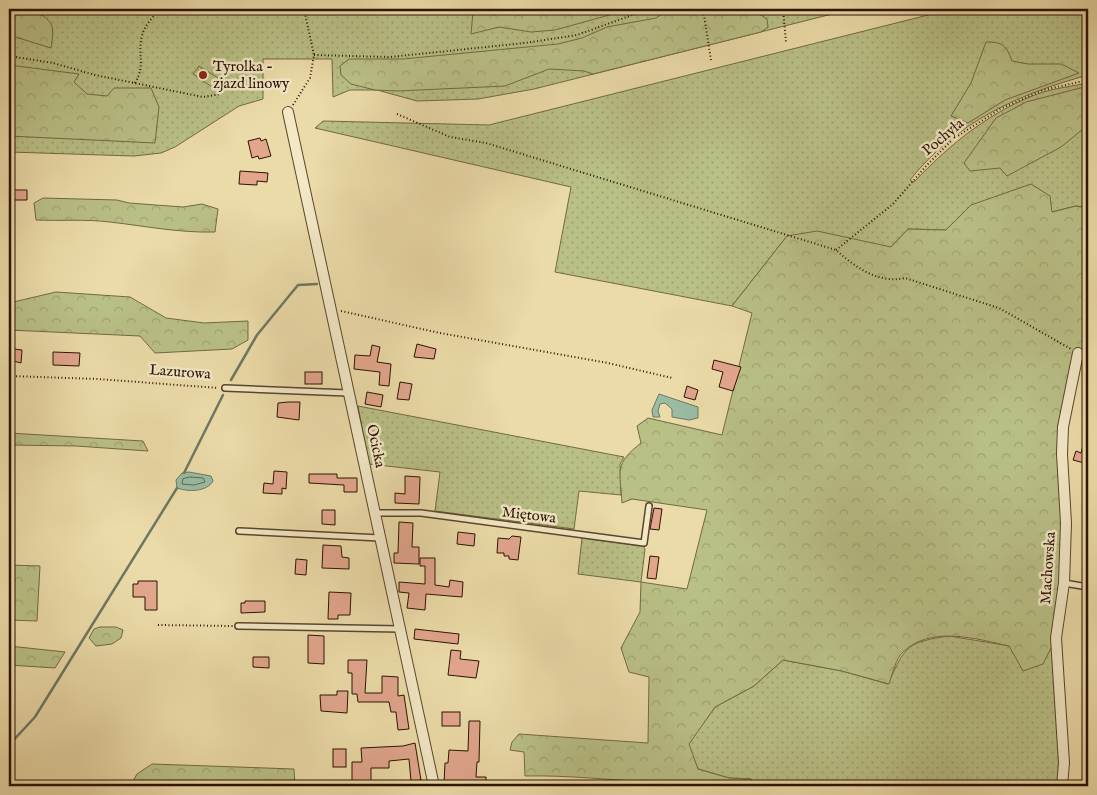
<svg xmlns="http://www.w3.org/2000/svg" width="1097" height="795" font-family="'IM FELL English',serif">
  <style>
    .grass { fill: url(#grass-dots); stroke: #726944 }
    .forest { fill: url(#forest-crowns); stroke: #726944 }
    .park { fill: url(#park-tufts); stroke: #726944 }
    .water { fill: #99bca3; stroke: #6d7863 }
    .lines { fill: none; stroke-linecap: round; stroke-linejoin: round }
    .shore { stroke: #626752; stroke-width: 1 }
    .stream { stroke: #6d7863; stroke-width: 2.5 }
    .building { fill: #e2a68d; stroke: #2c1202 }
    .service-casing { stroke: #5c442c; stroke-width: 8 }
    .minor-casing { stroke: #5c442c; stroke-width: 12 }
    .path { stroke: #2c1202; stroke-width: 2; stroke-dasharray: 1 2.5; stroke-linecap: butt }
    .service { stroke: #f2e8c6; stroke-width: 5 }
    .minor { stroke: #f2e8c6; stroke-width: 10 }
    .poi-dot { fill: #8f2418; stroke: #f2e8c6; stroke-width: 2 }
    .labels { text-anchor: middle; dominant-baseline: central; stroke-width: 5; stroke-linejoin: round; paint-order: stroke }
    .poi-label { font-size: 15px; fill: #2c1202; stroke: #f2e8c6; text-anchor: start }
    .street-label { font-size: 15px; fill: #2c1202; stroke: #f2e8c6 }
  </style>
  <defs>
    <pattern id="grass-dots" width="8" height="8" patternUnits="userSpaceOnUse" patternTransform="scale(1.25)"><rect width="8" height="8" fill="#b9c086"/><path d="M2 2h.1M6 6h.1" fill="none" stroke="#9fa472" stroke-width="1.8" stroke-linecap="round"/></pattern>
    <pattern id="forest-crowns" width="20" height="18" patternUnits="userSpaceOnUse" patternTransform="scale(1.25)"><rect width="20" height="18" fill="#b9c086"/><path d="M2 6a3 3 0 1 1 6 0M12 15a3 3 0 1 1 6 0" fill="none" stroke="#9fa472"/></pattern>
    <pattern id="park-tufts" width="24" height="20" patternUnits="userSpaceOnUse" patternTransform="scale(1.25)"><rect width="24" height="20" fill="#b9c086"/><path d="M3 7l-1-3M5 7V3M7 7l1-3M15 17l-1-3M17 17v-4M19 17l1-3" fill="none" stroke="#9fa472"/></pattern>
  </defs>
  <rect width="100%" height="100%" fill="#ebdba8"/>
  <filter id="stains"><feTurbulence type="fractalNoise" baseFrequency=".004" numOctaves="4"/><feColorMatrix values="0 0 0 0 .2 0 0 0 0 .09 0 0 0 0 .02 0 0 0 .5 -.17"/></filter>
  <radialGradient id="worn" r=".72"><stop offset=".6" stop-color="#630" stop-opacity="0"/><stop offset="1" stop-color="#630" stop-opacity=".3"/></radialGradient>
  <g class="grass">
    <path d="M9,9h843l-318,80 -56,10 -61,2 -40,-11h-27l-17,7 -1,-38h-69v40l-24,7 -64,41 -14,6 -27,3 -125,-4z"/>
    <path d="M952,9h136v66c-69,19 -132,47 -178,105l4,2c36,-38 79,-73 129,-90 14,-4 30,-6 45,-9v125l-12,-2 -24,6 -81,-7 -25,25 -38,-1 -17,18 -104,-11 -55,70 -177,-34 16,-85 -256,-59 8,-7 166,4z"/>
    <path d="M358,406l266,51 -4,7 1,31 -42,-4 -5,38 -139,-18 5,-39 -71,-8z"/>
    <path d="M582,538l61,8 2,3 -4,33 -63,-8z"/>
    <path d="M949,636l61,10 46,-8 6,148h-311v-7l-22,-1 -31,-9 -10,-25 27,-37 39,-21 29,-26 59,11 46,13c17,-38 19,-42 61,-48z"/>
  </g>
  <g class="forest">
    <path d="M9,9h26v2c20,11 19,16 16,37l-42,-13z"/>
    <path d="M477,9h154l-76,21 -24,2 -32,-5 -28,7 2,-22z"/>
    <path d="M670,9h20l7,4 3,-4h52l15,10 1,8 -7,5 -168,42 -9,-3 -35,-2 -44,17 -107,5 -23,-1 -24,-6 -10,-9 -1,-9 9,-7h54l155,-15 24,-6 25,-11 49,-9z"/>
    <path d="M986,42c17,0 20,3 26,19l16,3h33l18,9 -74,27 -37,23 -17,-7 20,-33z"/>
    <path d="M9,65l70,9 -5,8 13,12 20,2 7,-8h37l8,19 -4,36 -146,-7z"/>
    <path d="M1088,86v43h-5l-22,18 -54,29 -7,-8 -30,3 -6,-8 32,-45 30,-16z"/>
    <path d="M1031,184l19,12 2,16 24,-6 12,2v166l-3,-1 -7,-19 -12,62v107l-10,115 -13,26 -20,7 -14,-25c-32,-7 -78,-21 -106,6 -7,6 -11,23 -14,32l-47,-13 -59,-11 -29,26 -39,21 -26,37 9,25 31,9 22,1v7h-98l-1,-4c-43,-2 -85,-7 -127,-6l-1,-24 -14,-2 2,-8 7,-8 129,9 1,-66 -20,-5 -8,-24 19,-36 1,-30 46,7 20,-79 -75,-11 -10,4c-2,-33 -8,-39 19,-60l-4,-17 11,-8 74,17 30,-122 -20,-7 55,-70 30,-5 74,16 17,-18 38,1 25,-25z"/>
    <path d="M43,198l74,2 12,3 54,4 19,-3 16,5 -3,23c-36,1 -70,-6 -105,-10 -24,-3 -49,-1 -74,-2l-2,-17z"/>
    <path d="M56,292l74,5 36,21 38,5 44,-2v19l-16,9 -77,4 -15,-17 -131,-6v-27z"/>
    <path d="M9,433l134,8 5,10 -72,-5 -67,-1z"/>
    <path d="M9,565l31,1 -3,55 -28,-1z"/>
    <path d="M100,627h16l7,3 -2,8 -9,6 -16,2 -7,-8 5,-9z"/>
    <path d="M9,646l56,6 -10,16 -46,-3z"/>
    <path d="M152,764l142,5 1,17h-114l-1,-3 -49,2 6,-11z"/>
  </g>
  <path class="park" d="M199,66l19,12 -6,9 -19,-13z"/>
  <g class="water">
    <path d="M659,394l39,13v11l-9,2 -17,-3v-8l-7,-6 -5,1 -2,7 2,6h-7l-1,-7z"/>
    <path d="M189,472l22,4 2,5c-6,11 -25,11 -36,7l-1,-8 6,-7z"/>
  </g>
  <g class="lines">
    <path class="shore" d="M190,477l13,1 2,4 -11,3 -12,-1 1,-5z"/>
    <g class="stream">
      <path d="M231,380l26,-45 41,-50 19,-1"/>
      <path d="M184,473l39,-78"/>
      <path d="M9,745l26,-28 142,-229"/>
    </g>
  </g>
  <g class="building">
    <path d="M260,138l1,3 5,-2 5,17 -12,3 -1,-3 -6,2 -4,-17z"/>
    <path d="M240,171l28,2 -1,9 -10,-1v4l-18,-1z"/>
    <path d="M11,190h16v10h-17z"/>
    <path d="M417,344l19,5 -2,10 -20,-2z"/>
    <path d="M372,345l8,2 -3,15 14,2 -2,22 -10,-1 1,-13 -26,-3 1,-14 15,1z"/>
    <path d="M14,349l8,1 -1,13 -12,-3v-8h5z"/>
    <path d="M53,352l27,1 -1,13 -26,-1z"/>
    <path d="M714,360l27,7 -8,24 -14,-4 4,-15 -11,-3z"/>
    <rect x="305" y="372" width="17" height="12"/>
    <path d="M400,382l12,2 -3,16 -12,-1z"/>
    <path d="M687,386l11,4 -3,10 -11,-3z"/>
    <path d="M367,392l16,3 -2,12 -16,-3z"/>
    <path d="M288,402h12l-1,18 -22,-3 1,-14z"/>
    <path d="M1086,435l2,1v28l-15,-4 3,-9 5,2z"/>
    <path d="M274,471l13,1 -1,17 -4,-1v6l-19,-1 1,-10 9,1z"/>
    <path d="M309,474h28v4h20v14h-13v-7l-35,-2z"/>
    <path d="M405,476l15,1 -1,27 -24,-1v-10l10,1z"/>
    <path d="M654,508l8,1 -3,21 -9,-1z"/>
    <path d="M322,510h13v15l-13,-1z"/>
    <path d="M399,522l14,1 -1,24h7v17l-25,-1v-10h4z"/>
    <path d="M458,532l17,2 -1,12 -17,-2z"/>
    <path d="M512,536l9,1 -3,23 -9,-1v-3h-5v-3h-7l1,-15 11,1z"/>
    <path d="M323,545l18,1 1,11 7,1v11l-27,-1z"/>
    <path d="M650,556l9,1 -3,22 -9,-1z"/>
    <path d="M420,558h15v27l14,2 1,-7 13,2 -1,15 -36,-3 -1,16 -18,-2 2,-15 -10,-1v-10l26,2v-18h-5z"/>
    <path d="M296,559l11,1 -1,15 -11,-1z"/>
    <path d="M138,581h19v29h-12v-13h-12v-13h5z"/>
    <path d="M329,592l22,1 -1,22h-12v4h-10z"/>
    <path d="M245,601h20v11l-24,1v-10h4z"/>
    <path d="M415,629l44,5 -1,10 -44,-5z"/>
    <path d="M308,635l16,1v28l-16,-1z"/>
    <path d="M451,650l10,1 -1,8 19,2 -3,17 -28,-3z"/>
    <path d="M253,657h16v11l-16,-1z"/>
    <path d="M348,660h19l-2,33h17v-17l16,1v19l6,-1 5,34 -11,1 -2,-18h-5l-2,-10h-31l-1,-8h-5v-21h-4z"/>
    <path d="M337,691h11l-1,22 -26,-2 -1,-16h17z"/>
    <rect x="442" y="712" width="18" height="14"/>
    <path d="M469,721h11l-1,41h-2l-1,15h10v9l-42,-3 1,-20h3l1,-13 19,1z"/>
    <path d="M415,743l6,37 -10,1 -2,-22 -20,2v7h-18v18h-19v-24h10l-1,-14 42,-2z"/>
    <rect x="333" y="749" width="13" height="18"/>
  </g>
  <g class="lines">
    <g class="service-casing">
      <g id="service">
        <path d="M225,388l123,5"/>
        <path d="M375,513h46l223,30 5,-37"/>
        <path d="M239,531l141,7"/>
        <path d="M1064,583l24,4"/>
        <path d="M238,626l162,3"/>
      </g>
    </g>
    <g class="minor-casing">
      <g id="minor">
        <path d="M288,112l146,674"/>
        <path d="M1062,786l2,-23 -8,-125 8,-55 2,-60 -4,-69 1,-27 15,-74"/>
      </g>
    </g>
    <g class="path">
      <path d="M699,9l5,6 7,45"/>
      <path d="M783,9l3,33"/>
      <path d="M314,55l76,2 135,-14 52,-8 72,-26"/>
      <path d="M9,56l44,7 42,12 108,22 18,-3"/>
      <path d="M135,83c11,-19 2,-27 7,-47 2,-10 11,-19 18,-27"/>
      <path d="M293,105l17,-27 4,-23 -10,-46"/>
      <path d="M397,114l53,23 36,6 350,107c19,17 42,34 69,28l94,30 72,41"/>
      <path d="M836,250l57,-46 34,-39 26,-26 47,-30 43,-19 45,-10"/>
      <path d="M341,311l99,22 168,30 64,15"/>
      <path d="M9,376l89,3 120,9"/>
      <path d="M158,625l75,1"/>
    </g>
    <use href="#service" class="service"/>
    <use href="#minor" class="minor"/>
  </g>
  <circle class="poi-dot" cx="203" cy="75" r="5"/>
  <g class="labels">
    <g class="poi-label">
      <text x="213" y="66">Tyrolka -<tspan x="213" dy="17">zjazd linowy</tspan></text>
    </g>
    <g class="street-label">
      <text transform="translate(943 137) rotate(-40)">Pochyła</text>
      <text transform="translate(180 372) rotate(4)">Lazurowa</text>
      <text transform="translate(376 446) rotate(78)">Ocicka</text>
      <text transform="translate(529 515) rotate(7)">Miętowa</text>
      <text transform="translate(1048 568) rotate(-86)">Machowska</text>
    </g>
  </g>
  <rect width="1097" height="795" fill="none" stroke="#ebdba8" stroke-width="30"/>
  <rect x="10" y="10" width="1077" height="775" fill="none" stroke="#2c1202" stroke-width="2.5"/>
  <rect x="15" y="15" width="1067" height="765" fill="none" stroke="#2c1202"/>
  <rect width="100%" height="100%" filter="url(#stains)"/>
  <rect width="100%" height="100%" fill="url(#worn)"/>
</svg>
